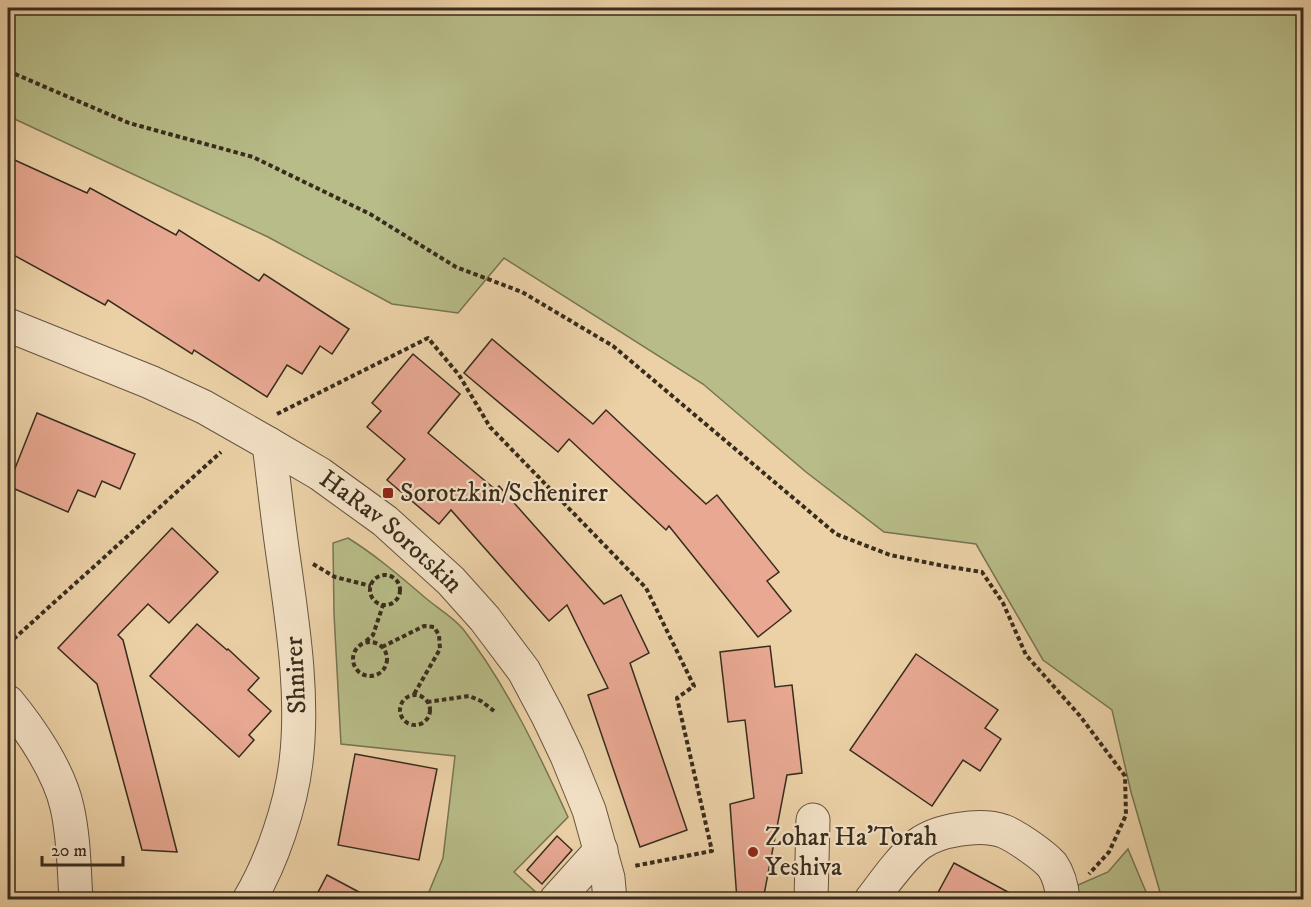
<svg xmlns="http://www.w3.org/2000/svg" width="1311" height="907" font-family="'IM FELL DW Pica',serif">
  <style>
    .green { fill: #b7bc88; stroke: #787452; stroke-width: 1.5 }
    .building { fill: #e8a892; stroke: #382c1d; stroke-width: 1.5 }
    .lines { fill: none; stroke-linecap: round; stroke-linejoin: round }
    .minor-casing { stroke: #655540; stroke-width: 35 }
    .path { stroke: #382c1d; stroke-width: 4; stroke-dasharray: 4.5 3; stroke-linecap: butt }
    .minor { stroke: #f3e1c6; stroke-width: 33 }
    .poi-dot { fill: #8f2418; stroke: #f3e1c6; stroke-width: 2 }
    .labels { text-anchor: middle; dominant-baseline: central; stroke-width: 4.5; stroke-linejoin: round; paint-order: stroke }
    .poi-label { font-size: 26px; fill: #382c1d; stroke: #f3e1c6; text-anchor: start }
    .street-label { font-size: 26px; fill: #382c1d; stroke: #f3e1c6 }
  </style>
  <rect width="100%" height="100%" fill="#ecd1a7"/>
  <filter id="stains"><feTurbulence type="fractalNoise" baseFrequency=".00333" numOctaves="4"/><feColorMatrix values="0 0 0 0 .2 0 0 0 0 .09 0 0 0 0 .02 0 0 0 .5 -.17"/></filter>
  <radialGradient id="worn" r=".72"><stop offset=".6" stop-color="#630" stop-opacity="0"/><stop offset="1" stop-color="#630" stop-opacity=".3"/></radialGradient>
  <g class="green">
    <path d="M8,8h1295v891h-141l-31,-107 -19,-82 -69,-50 -67,-116 -92,-12 -78,-60 -103,-88 -199,-126 -46,55 -66,-9 -124,-67 -260,-121z"/>
    <path d="M348,538c29,18 54,40 80,62 11,9 26,18 35,29 43,55 76,125 105,188l-54,55 26,24 -4,3h-110l17,-41 12,-102 -114,-12 -7,-130 -1,-71z"/>
    <path d="M1128,849l21,50h-71v-14l30,-13z"/>
  </g>
  <g class="building">
    <path d="M8,157l79,36 3,-5 86,47 3,-5 80,51 5,-7 85,55 -17,25 -12,-8 -18,28 -15,-9 -20,32 -73,-47 -2,4 -84,-54 -3,5 -97,-53z"/>
    <path d="M492,339l101,85 13,-14 100,94 11,-9 62,77 -12,9 24,30 -33,26 -89,-111 -3,4 -97,-91 -11,13 -94,-79z"/>
    <path d="M413,354l47,40 -32,39 68,57 3,-4 105,118 17,-9 28,58 -19,10 57,167 -47,17 -52,-152 20,-7 -41,-83 -18,16 -98,-111 -12,14 -52,-44 18,-21 -38,-32 14,-16 -9,-8z"/>
    <path d="M37,413l98,41 -15,35 -18,-8 -7,16 -17,-7 -10,22 -60,-26z"/>
    <path d="M172,528l46,44 -49,51 -21,-19 -30,31 5,5 54,212 -35,-2 -45,-166 -39,-36z"/>
    <path d="M197,624l30,26 1,-1 31,29 -11,12 23,21 -22,24 5,5 -15,17 -89,-81z"/>
    <path d="M770,646l5,41 17,-2 10,88 -15,2 -24,125h-26l-7,-96 24,-6 -9,-78 -17,2 -8,-70z"/>
    <path d="M916,654l82,56 -13,18 16,11 -21,32 -17,-11 -31,46 -82,-56z"/>
    <path d="M355,754l82,15 -18,91 -81,-15z"/>
    <path d="M557,836l15,14 -30,34 -15,-14z"/>
    <path d="M954,863l69,37h-89z"/>
    <path d="M327,875l47,25h-60z"/>
  </g>
  <g class="lines">
    <g class="minor-casing">
      <g id="minor">
        <path id="s1" d="M8,325l142,57 54,25 65,37 51,30 65,47 66,60 34,38 39,52 24,45 19,40 22,54 19,68 2,22"/>
        <path d="M8,702c23,28 51,69 59,105 7,30 7,62 9,93"/>
        <path d="M249,900c23,-38 42,-95 47,-138 8,-65 -3,-136 -12,-200 -6,-40 -10,-79 -15,-118"/>
        <path d="M556,900l45,-50"/>
        <path d="M811,900l2,-80"/>
        <path d="M871,900c13,-17 31,-43 48,-56 19,-14 61,-21 84,-13 13,5 40,24 49,34 7,10 10,23 11,35"/>
      </g>
    </g>
    <g class="path">
      <path d="M8,71l121,52 124,34 117,57 86,53 66,25 91,54 223,188 54,21 54,11 38,6 21,31 23,52 54,61 45,60 1,39 -17,37 -20,22"/>
      <path d="M277,414l151,-76 31,37 31,52 156,161 48,98 -17,12 35,153 -78,15"/>
      <path d="M313,564l22,13 36,9"/>
      <circle cx="385" cy="590" r="15"/>
      <path d="M366,641l7,-6 10,-30"/>
      <circle cx="370" cy="659" r="17"/>
      <path d="M8,644l213,-192"/>
      <path d="M382,647l42,-21 10,1 5,8 1,14 -27,47"/>
      <circle cx="415" cy="710" r="15"/>
      <path d="M427,702l42,-6 12,5 13,10"/>
    </g>
    <use href="#minor" class="minor"/>
  </g>
  <g class="poi-dot">
    <rect x="382" y="487" width="12" height="12" rx="3"/>
    <circle cx="753" cy="852" r="6"/>
  </g>
  <g class="labels">
    <g class="poi-label">
      <text x="400" y="493">Sorotzkin/Schenirer</text>
      <text x="765" y="837">Zohar Ha'Torah<tspan x="765" dy="30">Yeshiva</tspan></text>
    </g>
    <g class="street-label">
      <text stroke="none"><textPath href="#s1" startOffset="438">HaRav Sorotskin</textPath></text>
      <text transform="translate(296 675) rotate(-93)">Shnirer</text>
    </g>
  </g>
  <rect width="1311" height="907" fill="none" stroke="#ecd1a7" stroke-width="30"/>
  <rect x="9" y="9" width="1293" height="889" fill="none" stroke="#382c1d" stroke-width="3"/>
  <rect x="15" y="15" width="1281" height="877" fill="none" stroke="#382c1d" stroke-width="1.5"/>
  <path d="M42 856v9h81v-9" fill="none" stroke="#382c1d" stroke-width="3"/>
  <text x="51" y="856" font-size="18" fill="#382c1d" stroke="#f3e1c6" stroke-width="4.5" paint-order="stroke">20 m</text>
  <rect width="100%" height="100%" filter="url(#stains)"/>
  <rect width="100%" height="100%" fill="url(#worn)"/>
</svg>
